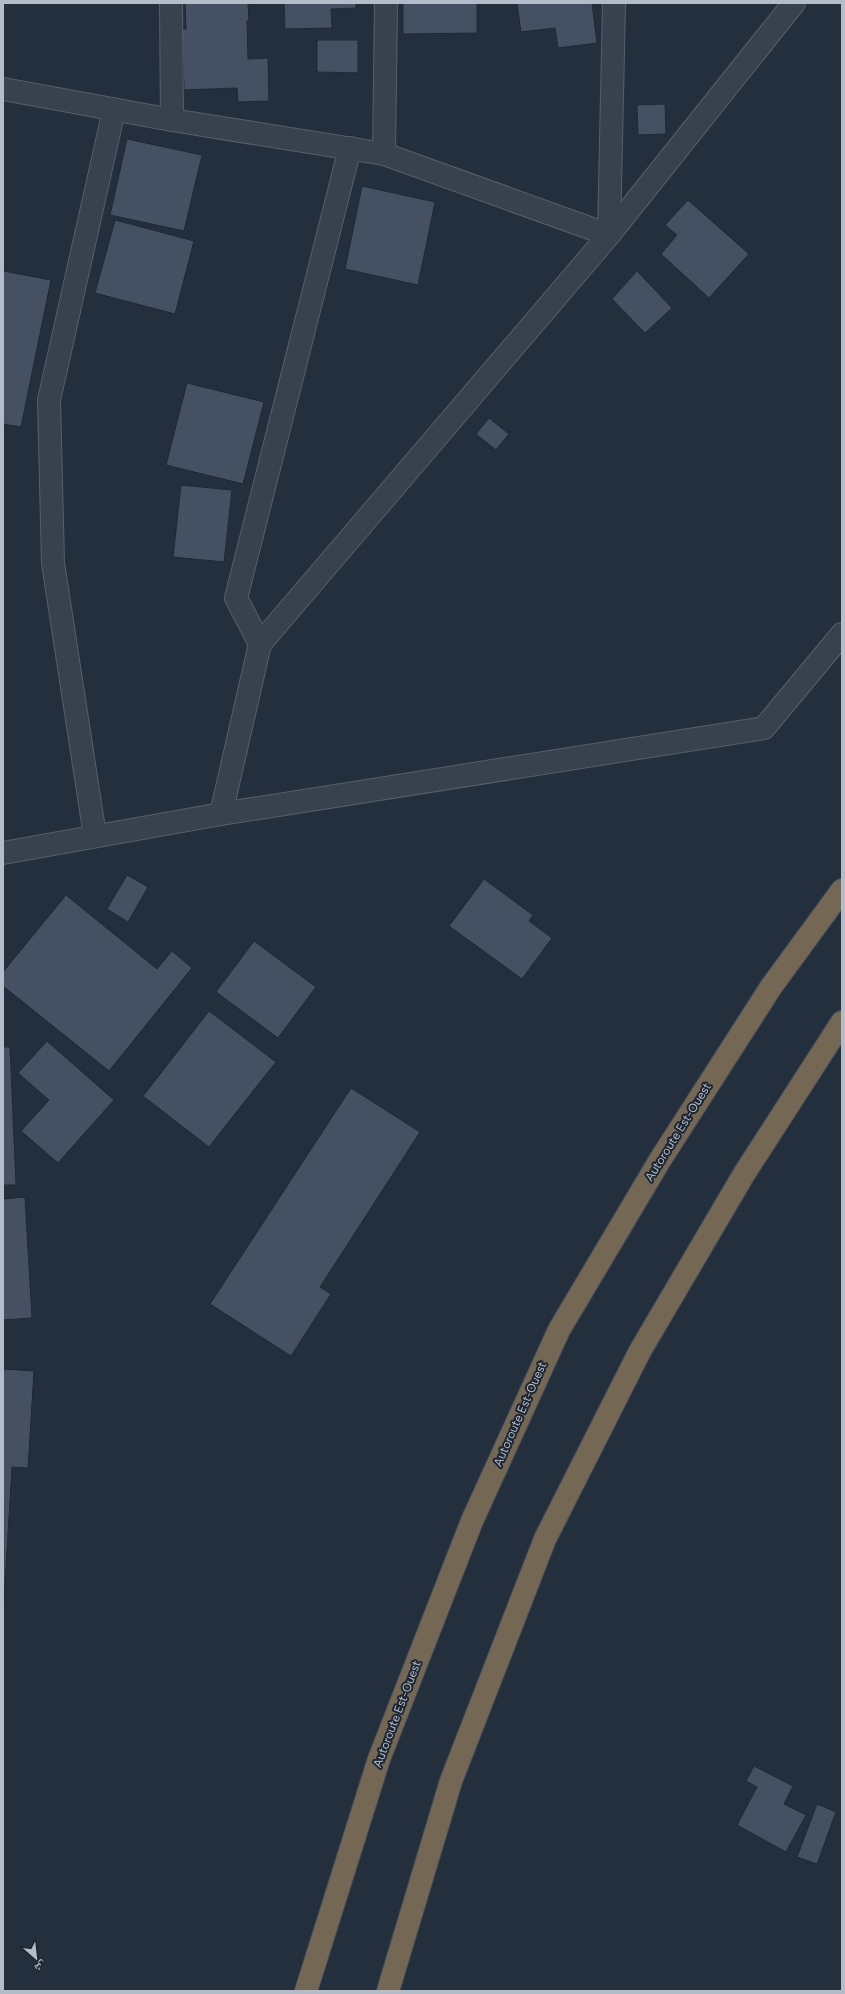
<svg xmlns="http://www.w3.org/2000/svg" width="845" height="1994" font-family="Figtree,'Noto Naskh Arabic',sans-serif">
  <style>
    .building { fill: #455162; stroke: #1f2835 }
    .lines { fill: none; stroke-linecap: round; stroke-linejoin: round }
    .minor-casing { stroke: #565f6c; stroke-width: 24 }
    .motorway-casing { stroke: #434c59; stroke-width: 24 }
    .minor { stroke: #38414e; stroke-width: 22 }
    .motorway { stroke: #746855; stroke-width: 22 }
    .labels { text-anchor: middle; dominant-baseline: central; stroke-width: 4; stroke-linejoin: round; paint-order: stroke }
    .street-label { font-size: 12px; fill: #b4bcc9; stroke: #1d2633 }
  </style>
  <rect width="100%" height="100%" fill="#242f3e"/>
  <g class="building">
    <path d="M185,3h63l1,18h-2l1,38 20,-1 1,43 -31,1 -1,-14 -53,2 -2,-61h4z"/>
    <path d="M284,3h72v5l-25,1 1,19 -47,1z"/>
    <path d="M403,3h74v30l-74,1z"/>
    <path d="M517,3h75l5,40 -39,5 -3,-20 -34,4z"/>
    <path d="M317,40h41v33l-41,-1z"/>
    <path d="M665,104l1,30 -28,1 -1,-30z"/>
    <path d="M127,139l75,16 -18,76 -74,-16z"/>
    <path d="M362,186l73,16 -17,83 -73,-16z"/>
    <path d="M688,200l61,54 -40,44 -48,-44 16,-19 -12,-10z"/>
    <path d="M115,220l79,21 -19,73 -80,-21z"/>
    <path d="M3,271l48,9 -30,147 -18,-3z"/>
    <path d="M637,271l35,37 -27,25 -33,-34z"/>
    <path d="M187,383l77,19 -21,82 -77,-19z"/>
    <path d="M489,418l20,16 -13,16 -20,-16z"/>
    <path d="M181,485l51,5 -8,72 -51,-5z"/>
    <path d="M127,875l21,12 -20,35 -21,-13z"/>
    <path d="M484,879l49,36 -4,6 23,17 -30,41 -73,-53z"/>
    <path d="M66,895l91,74 15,-18 20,17 -83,103 -106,-85v-14z"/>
    <path d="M254,941l62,46 -38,51 -62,-46z"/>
    <path d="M209,1011l67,51 -67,85 -66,-51z"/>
    <path d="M47,1041l67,59 -56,63 -37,-32 28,-31 -31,-27z"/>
    <path d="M3,1047h7l6,138h-13z"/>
    <path d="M351,1088l69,44 -100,155 11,7 -40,62 -81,-52z"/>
    <path d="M25,1197l7,121 -29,2v-121z"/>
    <path d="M3,1369l31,2 -6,97 -16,-1 -8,135z"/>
    <path d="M754,1766l39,20 -9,18 22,11 -20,37 -49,-27 20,-38 -11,-6z"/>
    <path d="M817,1804l19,8 -19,52 -20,-7z"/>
  </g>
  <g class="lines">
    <g class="minor-casing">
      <g id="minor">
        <path d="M171,3l1,117"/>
        <path d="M3,89l169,31 212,34 225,81 5,-232"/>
        <path d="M384,154l2,-151"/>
        <path d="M260,644l-24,-46 114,-450"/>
        <path d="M221,814l39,-170 349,-409 185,-232"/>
        <path d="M95,836l-42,-273 -4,-163 65,-290"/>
        <path d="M3,853l218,-39 543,-86 78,-94"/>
      </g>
    </g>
    <g class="motorway-casing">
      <g id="motorway">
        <path d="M306,1991l73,-232 93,-238 87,-191 101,-170 111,-173 71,-97"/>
        <path d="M388,1991l63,-210 94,-242 95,-188 104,-177 98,-152"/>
      </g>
    </g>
    <use href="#minor" class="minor"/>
    <use href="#motorway" class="motorway"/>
  </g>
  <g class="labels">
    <g class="street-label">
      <text transform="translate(678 1132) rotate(-58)">Autoroute Est-Ouest</text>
      <text transform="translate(520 1414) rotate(-66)">Autoroute Est-Ouest</text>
      <text transform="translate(397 1714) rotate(-69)">Autoroute Est-Ouest</text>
    </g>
  </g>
  <rect width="845" height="1994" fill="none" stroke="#b4bcc9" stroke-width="8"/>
  <g transform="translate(36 1958) rotate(152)" stroke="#1d2633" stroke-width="3" paint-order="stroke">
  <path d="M0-3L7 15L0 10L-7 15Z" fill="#b4bcc9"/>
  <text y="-6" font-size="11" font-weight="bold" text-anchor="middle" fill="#b4bcc9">ش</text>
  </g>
</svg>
